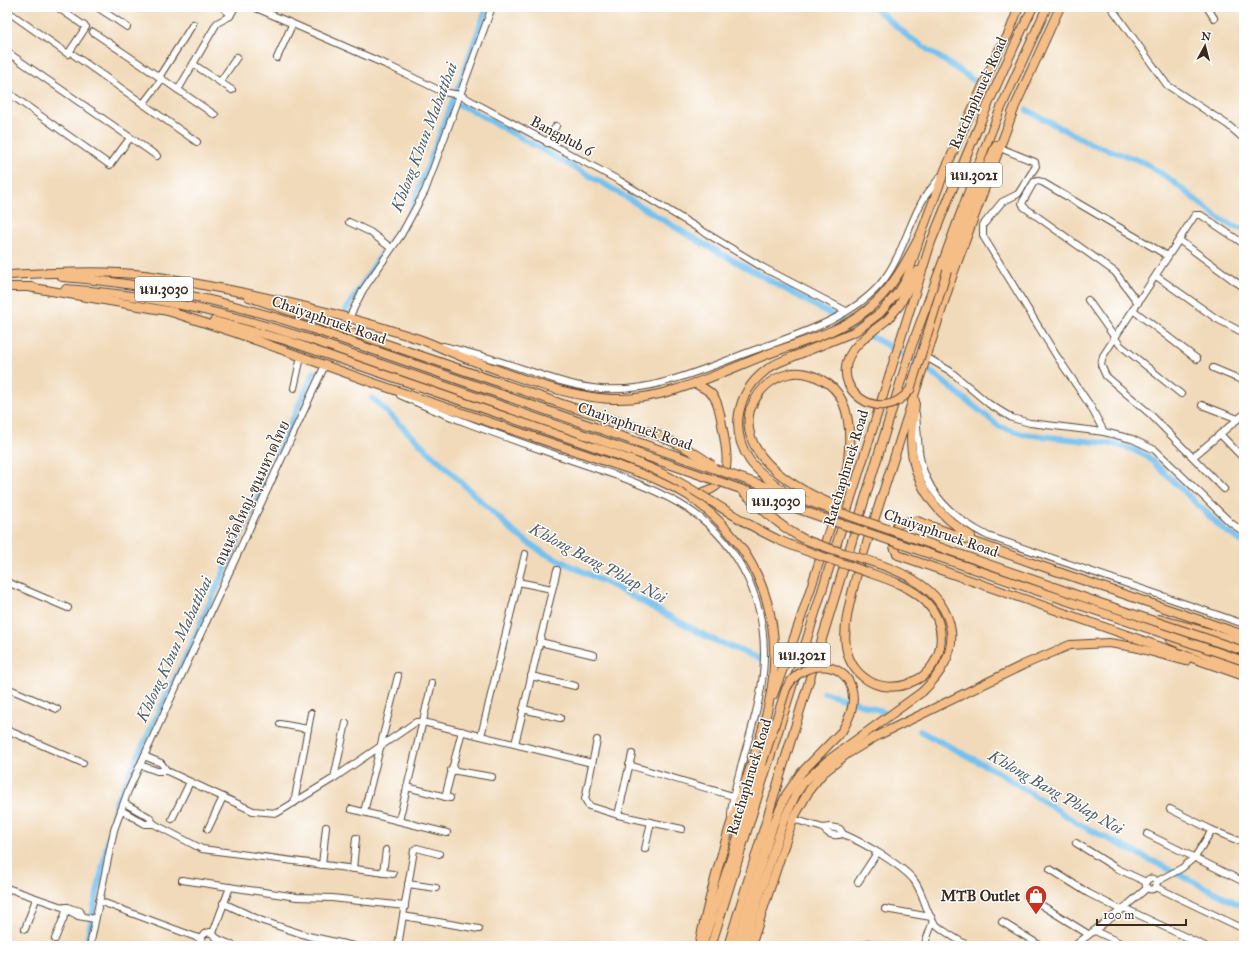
<svg xmlns="http://www.w3.org/2000/svg" width="1251" height="953" font-family="'IM FELL Great Primer','Noto Serif Thai',serif">
  <style>
    .lines { fill: none; stroke-linecap: round; stroke-linejoin: round }
    .canal { stroke: #74c1ee; stroke-width: 6 }
    .minor-casing { stroke: #564435; stroke-width: 8 }
    .major-casing { stroke: #564435; stroke-width: 10 }
    .minor { stroke: #fff; stroke-width: 6 }
    .major { stroke: #f6be87; stroke-width: 8 }
    .major-bridge-casing { stroke: #564435; stroke-width: 10; stroke-linecap: butt }
    .major-bridge { stroke: #f6be87; stroke-width: 8 }
    .labels { text-anchor: middle; dominant-baseline: central; stroke-width: 3; stroke-linejoin: round; paint-order: stroke }
    .shield { fill: #fff; stroke: #766a62; stroke-width: 1 }
    .shield-label { font-size: 14px; font-weight: bold; fill: #3b2a1e }
    .street-label { font-size: 15px; fill: #3b2a1e; stroke: #fff }
    .poi-label { font-size: 15px; font-weight: bold; fill: #3b2a1e; stroke: #fff; text-anchor: end }
    .water-label { font-size: 16px; font-style: italic; fill: #4f5f67; stroke: #fff }
  </style>
  <rect width="100%" height="100%" fill="#fff"/>
  <filter id="ink" filterUnits="userSpaceOnUse"><feTurbulence type="fractalNoise" baseFrequency=".025" numOctaves="2"/><feDisplacementMap in="SourceGraphic" scale="8" xChannelSelector="R" yChannelSelector="G"/><feConvolveMatrix kernelMatrix="1 2 1 2 8 2 1 2 1" color-interpolation-filters="sRGB"/></filter>
  <filter id="wash" filterUnits="userSpaceOnUse"><feTurbulence type="fractalNoise" baseFrequency=".012" numOctaves="4" result="noise"/><feDisplacementMap in="SourceGraphic" scale="16" xChannelSelector="R" yChannelSelector="G"/><feGaussianBlur stdDeviation="0.9" result="paint"/><feColorMatrix in="noise" values="0 0 0 0 0 0 0 0 0 0 0 0 0 0 0 0 0 1.4 0 .05"/><feComposite in="paint" operator="in"/></filter>
  <g filter="url(#wash)">
    <rect width="100%" height="100%" fill="#f1daba"/>
    <g class="lines">
      <g class="canal">
        <path d="M874,7l35,30 69,46"/>
        <path d="M452,103l17,6 137,76 85,52 201,111 39,24 69,55 23,7 91,10 18,5 16,8 76,73 20,13"/>
        <path d="M1027,110l62,33 52,18 26,16 49,39 16,10 12,3"/>
        <path d="M346,310l37,-58 25,-34 51,-133 28,-78"/>
        <path d="M372,398l144,136 26,18 75,36 92,50 52,21"/>
        <path d="M824,692l55,18 10,5"/>
        <path d="M920,731l78,41 81,52 165,83"/>
        <path d="M86,946l30,-144 74,-155 124,-275"/>
      </g>
    </g>
  </g>
  <g filter="url(#ink)">
    <g class="lines">
      <g class="minor-casing">
        <g id="minor">
          <path d="M97,7l30,20"/>
          <path d="M223,7l7,9"/>
          <path d="M254,7l133,58 56,27 17,3 160,86 142,86 84,44"/>
          <path d="M1010,7l7,4"/>
          <path d="M1111,7l56,78 61,40 16,14"/>
          <path d="M1207,7l7,11"/>
          <path d="M7,11l61,43 18,-27 -29,-20"/>
          <path d="M93,32l122,83"/>
          <path d="M7,52l150,104"/>
          <path d="M74,55l123,87"/>
          <path d="M277,58l15,-33"/>
          <path d="M193,64l39,26"/>
          <path d="M159,77l34,-53"/>
          <path d="M220,82l17,-25"/>
          <path d="M178,90l39,-67 13,-7 5,-9"/>
          <path d="M7,92l103,73 20,-27"/>
          <path d="M143,104l19,-25"/>
          <path d="M547,143l9,-17"/>
          <path d="M1000,148l35,14 1,4 -18,28 -16,8 -19,23v11l73,119 35,52 13,25"/>
          <path d="M349,222l21,10 21,16"/>
          <path d="M1179,240l57,42 8,5"/>
          <path d="M1156,276l61,43 27,14"/>
          <path d="M1088,300l32,45 61,49"/>
          <path d="M1138,303l-23,-31 -91,-65 -2,-4 12,-21 4,-1 4,1 126,74"/>
          <path d="M1133,310l64,49"/>
          <path d="M349,318l14,-28 38,-55 24,-44 67,-184"/>
          <path d="M443,346c20,5 39,10 59,16 33,10 64,24 99,27 21,1 43,-1 63,-7 26,-7 52,-17 77,-27 45,-17 110,-34 141,-73 20,-25 26,-57 42,-84 5,-7 11,-14 16,-21"/>
          <path d="M926,357l24,14 39,33 23,14 18,5 74,9 28,7 23,11 76,73 13,9"/>
          <path d="M1213,368l31,13"/>
          <path d="M294,388l7,-31"/>
          <path d="M400,395c52,24 105,42 159,61 40,14 83,26 121,48 54,31 85,90 84,152 0,39 -15,79 -25,118 -4,14 -8,29 -8,44"/>
          <path d="M1202,405l36,14"/>
          <path d="M916,414c1,12 2,24 3,37 5,41 33,67 69,85l256,88"/>
          <path d="M1220,434l24,25"/>
          <path d="M1193,457l51,-43"/>
          <path d="M1224,489l-74,-75 -44,-38 -5,-11 2,-9 92,-141h6l43,29"/>
          <path d="M7,582l61,26"/>
          <path d="M518,582l34,7"/>
          <path d="M540,642l54,13"/>
          <path d="M531,676l44,10"/>
          <path d="M7,688l50,21"/>
          <path d="M523,709l37,9"/>
          <path d="M280,724l28,5"/>
          <path d="M7,730l76,33"/>
          <path d="M481,736l44,-182"/>
          <path d="M597,740l-12,59 4,7 29,9 64,14"/>
          <path d="M515,744l42,-174"/>
          <path d="M144,756l17,7 6,8 86,40 24,2 57,-35 82,-56h7l169,41"/>
          <path d="M140,765l17,6h10"/>
          <path d="M629,765l104,31"/>
          <path d="M451,770l41,7"/>
          <path d="M334,778l12,-55"/>
          <path d="M407,787l43,11"/>
          <path d="M445,797l17,-66"/>
          <path d="M124,803l25,14 5,7 48,25 191,25"/>
          <path d="M294,803l17,-90"/>
          <path d="M351,809l96,24"/>
          <path d="M1170,809l42,21 32,13"/>
          <path d="M121,810l24,14h9"/>
          <path d="M364,812l34,-136"/>
          <path d="M618,815l14,-61"/>
          <path d="M172,819l18,-37"/>
          <path d="M793,819l30,9 7,-1 10,2 3,5c19,8 57,30 70,45 11,14 11,29 20,42 5,8 26,19 35,25"/>
          <path d="M399,821l33,-138"/>
          <path d="M823,828c5,7 11,9 20,6"/>
          <path d="M208,829l15,-32"/>
          <path d="M1147,834l97,48"/>
          <path d="M1076,843l40,25 30,14"/>
          <path d="M645,849l6,-27"/>
          <path d="M322,865l4,-38"/>
          <path d="M353,869l3,-31"/>
          <path d="M1050,869l38,24 33,17"/>
          <path d="M383,873l3,-23"/>
          <circle cx="1151" cy="884" r="5.5"/>
          <path d="M182,880l115,17 35,1 73,8"/>
          <path d="M858,882l19,-29"/>
          <path d="M1156,882l26,-14 13,-11 17,-27"/>
          <path d="M408,884l28,4"/>
          <path d="M1156,887l88,42"/>
          <path d="M7,888l55,19 16,9 17,3"/>
          <path d="M1027,896l61,38"/>
          <path d="M99,901l102,38"/>
          <path d="M223,903l37,17 48,16 46,10"/>
          <path d="M66,907l14,4 2,4"/>
          <path d="M1124,908l81,38"/>
          <path d="M885,909l46,8"/>
          <path d="M403,916l76,13"/>
          <path d="M1002,922l39,24"/>
          <path d="M25,929l11,-30"/>
          <path d="M1095,931l32,15"/>
          <path d="M213,933l17,-46"/>
          <path d="M55,939l13,-32"/>
          <path d="M218,939l16,7"/>
          <path d="M868,943l14,3"/>
          <path d="M112,945l1,1"/>
          <path d="M90,946l24,-116 14,-39 197,-426"/>
          <path d="M203,946c-4,-7 -1,-13 7,-14l8,7 -3,7"/>
          <path d="M398,946l16,-96 3,-2 22,6"/>
          <path d="M924,946l9,-25"/>
          <path d="M1074,946l50,-38 23,-20"/>
        </g>
      </g>
      <g class="major-casing">
        <g id="major">
          <path d="M1012,113l48,-106"/>
          <path d="M947,271l20,-57 29,-69"/>
          <path d="M10,275c36,-2 73,-4 109,-2 28,1 56,6 84,12 73,13 145,31 216,54 15,5 30,13 46,19 43,16 101,39 147,41 54,2 107,-26 156,-45 33,-12 72,-22 99,-44 26,-21 39,-48 54,-76"/>
          <path d="M62,277c86,6 168,25 251,52"/>
          <path d="M7,287h25"/>
          <path d="M28,287l146,25"/>
          <path d="M66,289c83,5 163,25 243,50"/>
          <path d="M249,297l319,109"/>
          <path d="M168,311l68,22 135,49 278,94c13,6 28,12 40,20 62,44 92,107 84,182 -6,51 -27,100 -43,148 -12,40 -23,79 -31,120"/>
          <path d="M888,319l11,-13 19,-35"/>
          <path d="M214,321l71,19 310,107"/>
          <path d="M792,357l64,-26 24,-18 20,-23 7,-12 14,-44 24,-64 54,-120 9,-15 11,-28"/>
          <path d="M694,383c7,4 16,7 20,14 6,9 7,23 9,33 5,30 11,59 -29,64"/>
          <path d="M915,401c0,12 -4,25 -4,37 0,43 24,76 60,98"/>
          <path d="M750,410c7,-18 18,-31 38,-36 11,-3 24,0 34,6 29,14 29,54 26,81 -3,27 -14,53 -22,79 -16,52 -33,104 -53,155"/>
          <path d="M1159,619l85,23"/>
          <path d="M1244,635l-209,-71 -118,-43 -13,1 -7,3c-4,12 -6,20 1,30l346,121"/>
          <path d="M1171,640l73,30"/>
          <path d="M908,684c-12,4 -27,4 -39,-3 -38,-23 -21,-69 -13,-104l97,-303 61,-165"/>
          <path d="M704,940l58,-176"/>
          <path d="M711,946l220,-704c32,-79 64,-158 102,-235"/>
          <path d="M728,946l183,-598 73,-198 16,-40 47,-103"/>
          <path d="M736,946l37,-121 13,-30 15,-22 41,-42"/>
          <path d="M743,946l40,-124 13,-28 8,-12 23,-21 95,-69"/>
          <path d="M751,946l42,-127 17,-30 13,-16 24,-19 30,-18 146,-71 47,-20 39,-2 25,4 52,14"/>
        </g>
      </g>
      <use href="#minor" class="minor"/>
      <use href="#major" class="major"/>
      <g class="major-bridge-casing">
        <g id="major-bridge">
          <path d="M888,319c-11,9 -26,19 -35,31 -27,37 27,78 57,40l37,-119"/>
          <path d="M313,329l784,273 147,49"/>
          <path d="M309,339l515,179 420,143"/>
          <path d="M568,406c47,16 105,28 144,59"/>
          <path d="M750,410c-12,49 52,82 89,97"/>
          <path d="M595,447c28,10 57,20 84,35 34,19 66,43 102,59 23,10 48,18 72,26 23,9 55,16 73,35 20,21 20,53 -2,73 -4,4 -11,6 -16,9"/>
          <path d="M742,491c19,17 37,35 60,47 48,23 140,28 149,93 3,25 -12,45 -29,61"/>
          <path d="M784,491c-12,-9 -25,-18 -34,-30 -21,-31 -13,-68 15,-90 7,-7 18,-10 27,-14"/>
          <path d="M762,764l24,-75c16,-33 67,-30 67,10 0,12 -5,22 -11,32"/>
        </g>
      </g>
      <use href="#major-bridge" class="major-bridge"/>
    </g>
  </g>
  <defs>
    <g id="shop-pin" transform="scale(1.15)"><path d="M0 17L-7.5 6A9.5 9.5 0 1 1 7.5 6Z" fill="#c8321e" stroke="#fff"/><path d="M-5-2.5h2.3a2.7 3.5 0 0 1 5.4 0H5L5.5 6h-11ZM-1.5-2.5h3a1.5 2.3 0 0 0-3 0Z" fill="#fff"/></g>
  </defs>
  <g fill-rule="evenodd">
    <use href="#shop-pin" x="1036" y="896"/>
  </g>
  <g class="labels">
    <g class="shield">
      <rect x="946" y="163" width="56" height="24" rx="3"/>
      <rect x="135" y="277" width="58" height="24" rx="3"/>
      <rect x="747" y="489" width="58" height="24" rx="3"/>
      <rect x="774" y="643" width="56" height="24" rx="3"/>
    </g>
    <g class="shield-label">
      <text x="974" y="175">นบ.3021</text>
      <text x="164" y="289">นบ.3030</text>
      <text x="776" y="501">นบ.3030</text>
      <text x="802" y="655">นบ.3021</text>
    </g>
    <g class="street-label">
      <text transform="translate(978 93) rotate(-66)">Ratchaphruek Road</text>
      <text transform="translate(562 136) rotate(28)">Bangplub 6</text>
      <text transform="translate(329 320) rotate(19)">Chaiyaphruek Road</text>
      <text transform="translate(635 426) rotate(19)">Chaiyaphruek Road</text>
      <text transform="translate(846 468) rotate(-73)">Ratchaphruek Road</text>
      <text transform="translate(252 493) rotate(-65)">ถนนวัดใหญ่-ขุนมหาดไทย</text>
      <text transform="translate(941 533) rotate(19)">Chaiyaphruek Road</text>
      <text transform="translate(749 777) rotate(-73)">Ratchaphruek Road</text>
    </g>
    <g class="poi-label">
      <text x="1020" y="896">MTB Outlet</text>
    </g>
    <g class="water-label">
      <text transform="translate(424 137) rotate(-69)">Khlong Khun Mahatthai</text>
      <text transform="translate(598 563) rotate(28)">Khlong Bang Phlap Noi</text>
      <text transform="translate(174 649) rotate(-65)">Khlong Khun Mahatthai</text>
      <text transform="translate(1056 792) rotate(30)">Khlong Bang Phlap Noi</text>
    </g>
  </g>
  <rect width="1251" height="953" fill="none" stroke="#fff" stroke-width="24"/>
  <g transform="translate(1205 46) rotate(7)" stroke="#ffffff" stroke-width="3" paint-order="stroke">
  <path d="M0-3L7 15L0 10L-7 15Z" fill="#3b2a1e"/>
  <text y="-6" font-size="11" font-weight="bold" text-anchor="middle" fill="#3b2a1e">N</text>
  </g>
  <path d="M1097 919v6h89v-6" fill="none" stroke="#3b2a1e" stroke-width="2"/>
  <text x="1103" y="919" font-size="12" fill="#3b2a1e" stroke="#ffffff" stroke-width="3" paint-order="stroke">100 m</text>
</svg>
